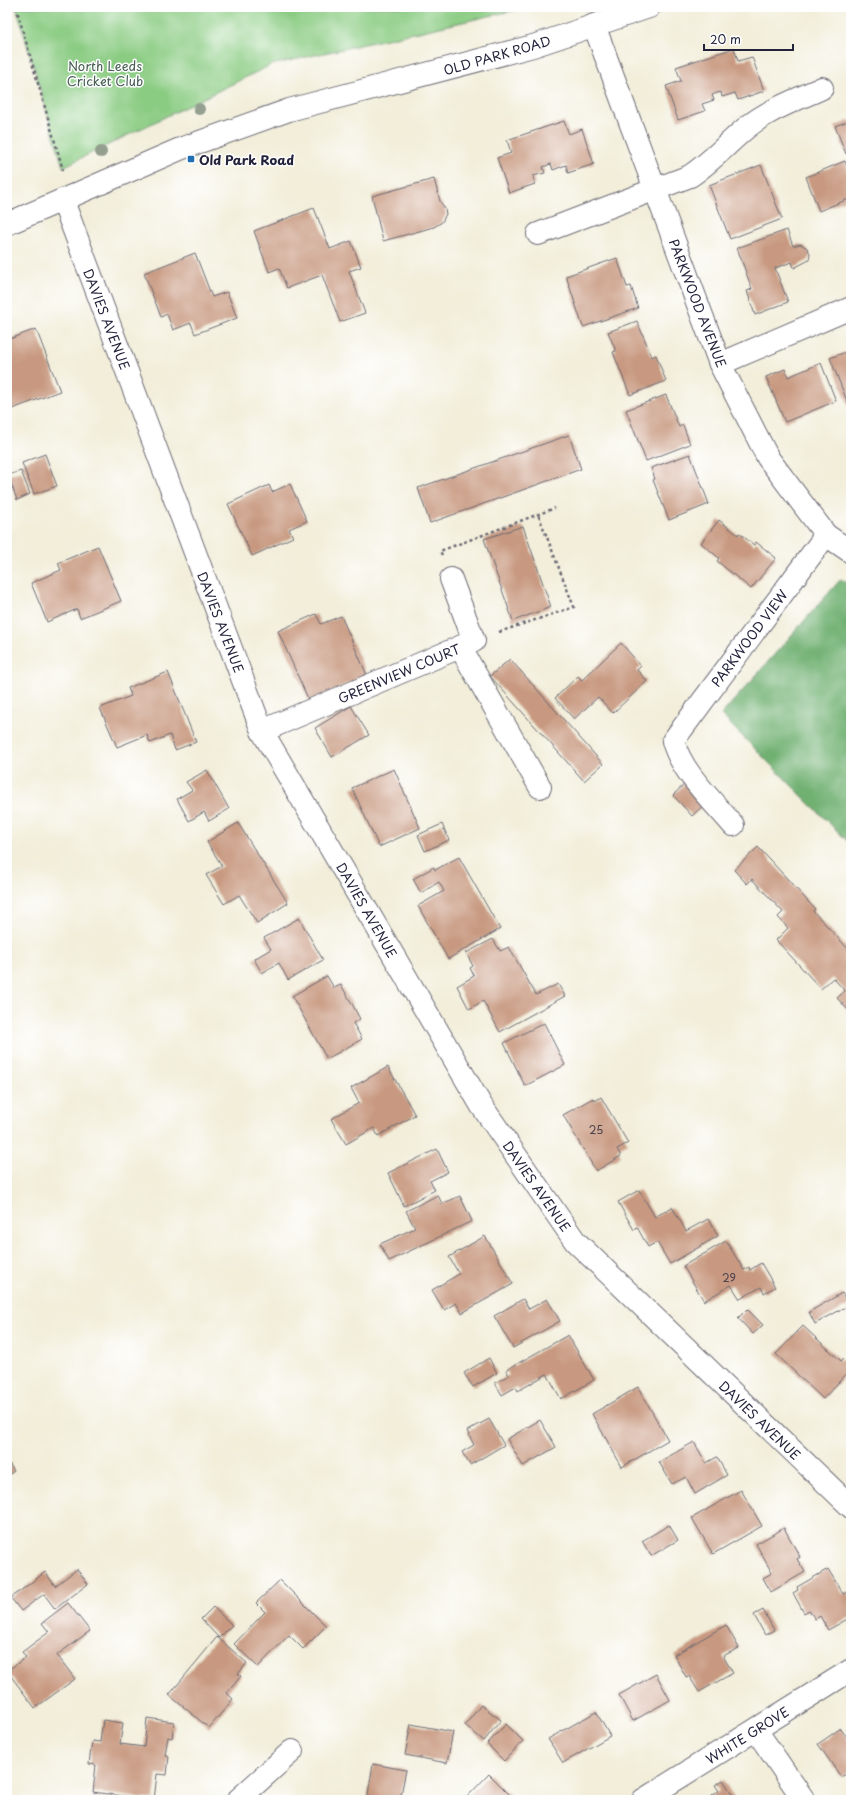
<svg xmlns="http://www.w3.org/2000/svg" width="858" height="1807" font-family="'Playpen Sans',sans-serif">
  <style>
    .green { fill: #8bcc83; stroke: #56775f }
    .forest { fill: #70b071; stroke: #496956 }
    .building { fill: #c89980 }
    .lines { fill: none; stroke-linecap: round; stroke-linejoin: round }
    .minor-casing { stroke: #6b6973; stroke-width: 24 }
    .path { stroke: #6b6973; stroke-width: 2.5; stroke-dasharray: 3 3; stroke-linecap: butt }
    .minor { stroke: #fff; stroke-width: 22 }
    .tree { fill: #949f90 }
    .poi-dot { fill: #1f6fb2; stroke: #fff; stroke-width: 1.5 }
    .labels { text-anchor: middle; dominant-baseline: central; stroke-width: 3; stroke-linejoin: round; paint-order: stroke }
    .number-label { font-size: 11px; fill: #4c404c }
    .street-label { font-size: 13px; fill: #22223b; stroke: #fff }
    .park-label { font-size: 13px; fill: #475e54; stroke: #fff }
    .poi-label { font-size: 13px; font-weight: bold; fill: #22223b; stroke: #fff; text-anchor: start }
  </style>
  <rect width="100%" height="100%" fill="#fff"/>
  <filter id="ink" filterUnits="userSpaceOnUse"><feTurbulence type="fractalNoise" baseFrequency=".025" numOctaves="2"/><feDisplacementMap in="SourceGraphic" scale="8" xChannelSelector="R" yChannelSelector="G"/><feConvolveMatrix kernelMatrix="1 2 1 2 8 2 1 2 1" color-interpolation-filters="sRGB"/></filter>
  <filter id="wash" filterUnits="userSpaceOnUse"><feTurbulence type="fractalNoise" baseFrequency=".012" numOctaves="4" result="noise"/><feDisplacementMap in="SourceGraphic" scale="16" xChannelSelector="R" yChannelSelector="G"/><feGaussianBlur stdDeviation="0.9" result="paint"/><feColorMatrix in="noise" values="0 0 0 0 0 0 0 0 0 0 0 0 0 0 0 0 0 1.4 0 .05"/><feComposite in="paint" operator="in"/></filter>
  <g filter="url(#wash)">
    <rect width="100%" height="100%" fill="#f2eeda"/>
    <path class="green" d="M16,7h508l-8,3 -245,55 -208,102z"/>
    <path class="forest" d="M841,579l10,6v260l-130,-130z"/>
    <g id="blocks">
      <g class="building">
        <path d="M734,48l4,13 14,-4 12,34 -26,9 -3,-7 -13,4 -1,-5 -4,1 -5,2 2,5 -12,4 3,7 -27,9 -12,-34 15,-5 -5,-14z"/>
        <path d="M851,120v33l-5,1 -11,-28z"/>
        <path d="M564,121l5,13 13,-5 12,35 -26,9 -2,-8 -13,5 -2,-6 -8,3 2,6 -12,3 2,8 -26,9 -12,-35 14,-5 -4,-13z"/>
        <path d="M845,161l6,15v22l-32,13 -13,-34z"/>
        <path d="M761,165l21,54 -52,20 -21,-54z"/>
        <path d="M434,179l6,22 5,8 1,5 -4,8 -8,5 -51,14 -11,-45z"/>
        <path d="M314,208l16,41 21,-8 10,26 -12,4 16,42 -25,9 -18,-47 -35,13 -8,-20 -10,4 -15,-41z"/>
        <path d="M787,230l6,16 7,-2 6,3 4,6 -1,7 -15,8 -2,-6 -17,6 13,34 -33,13 -8,-24 5,-2 -15,-41z"/>
        <path d="M195,253l17,44 15,-5 10,26 -42,16 -4,-11 -18,7 -6,-16 -6,3 -17,-44z"/>
        <path d="M617,258l10,29 4,-1 7,22 -55,19 -17,-51z"/>
        <path d="M637,321l15,36 4,-2 10,26 -36,14 -17,-43 3,-1 -8,-19z"/>
        <path d="M36,329l24,62 -53,20v-71z"/>
        <path d="M851,350v55l-2,1 -19,-48z"/>
        <path d="M821,363l15,38 -51,21 -19,-45 19,-8 3,8z"/>
        <path d="M666,395l13,32 4,-2 7,19 -44,17 -20,-51z"/>
        <path d="M569,435l12,34 -151,54 -12,-35z"/>
        <path d="M45,454l12,32 -23,8 -12,-31z"/>
        <path d="M690,454l19,50 -40,16 -16,-40 2,-1 -4,-11z"/>
        <path d="M21,471l9,23 -13,6 -9,-25z"/>
        <path d="M290,484l17,37 -18,8 4,8 -41,19 -24,-52 41,-19 3,7z"/>
        <path d="M719,520l19,15 1,-2 15,12 2,-3 20,16 -25,31 -34,-28 2,-3 -18,-15z"/>
        <path d="M523,526l28,81 -38,14 -29,-82z"/>
        <path d="M98,546l23,55 -41,17 -3,-9 -30,13 -16,-39 30,-13 -3,-7z"/>
        <path d="M316,614l5,10 20,-8 26,59 -58,26 -31,-70z"/>
        <path d="M621,643l20,23 -4,4 10,11 -34,32 -15,-16 -24,22 -19,-21 23,-22 4,4z"/>
        <path d="M510,659l93,105 -19,17 -94,-105z"/>
        <path d="M168,672l28,70 -21,8 -5,-15 -20,8 -3,-8 -30,12 -17,-39 31,-12 -3,-8z"/>
        <path d="M351,706l18,29 -37,22 -17,-29z"/>
        <path d="M394,769l26,59 -41,19 -27,-59z"/>
        <path d="M207,770l22,39 -20,12 -5,-9 -15,9 -12,-22 15,-9 -6,-8z"/>
        <path d="M688,781l19,21 -15,14 -19,-21z"/>
        <path d="M238,823l50,80 -31,20 -18,-28 -15,9 -18,-29 16,-9 -15,-24z"/>
        <path d="M442,824l7,16 -24,11 -7,-16z"/>
        <path d="M758,847l57,62 -2,2 38,41v61l-14,-15 8,-7 -12,-13 -12,11 -45,-49 12,-12 -10,-11 5,-5 -31,-33 -5,5 -13,-14z"/>
        <path d="M459,857l41,72 -52,30 -30,-53 26,-15 -5,-9 -18,11 -8,-14 21,-12 1,3z"/>
        <path d="M299,918l24,42 -35,20 -9,-17 -17,10 -8,-14 17,-10 -7,-11z"/>
        <path d="M493,939l7,12 9,-4 27,48 22,-11 7,12 -65,36 -17,-31 -14,8 -12,-23 17,-10 -4,-8 3,-2 -7,-13z"/>
        <path d="M327,976l7,12 7,-3 10,17 9,17 -7,4 9,16 -35,20 -35,-63z"/>
        <path d="M544,1023l21,42 -40,21 -21,-43z"/>
        <path d="M388,1067l27,48 -37,21 -4,-8 -28,16 -15,-25 28,-16 -8,-15z"/>
        <path d="M601,1097l27,46 -11,6 4,7 -25,15 -33,-56 30,-17 2,3z"/>
        <path d="M437,1149l11,23 -18,9 5,9 -31,16 -16,-33z"/>
        <path d="M639,1190l16,27 17,-10 14,24 22,-12 10,17 -48,28 -13,-22 -9,5 -11,-20 -3,3 -16,-28z"/>
        <path d="M438,1195l4,9 18,-8 12,25 -83,40 -9,-17 35,-16 -9,-17z"/>
        <path d="M485,1236l28,48 -51,29 -6,-10 -12,7 -12,-20 27,-16 -10,-17z"/>
        <path d="M726,1241l18,29 5,-3 1,3 11,-7 14,24 -11,6 -3,-6 -21,12 -9,-14 -27,16 -21,-35z"/>
        <path d="M842,1293l7,12 -34,19 -6,-12z"/>
        <path d="M523,1299l6,10 18,-10 13,22 -47,27 -19,-32z"/>
        <path d="M747,1309l16,16 -10,9 -15,-16z"/>
        <path d="M803,1326l38,35 7,-7 3,3v12l-28,30 -47,-45z"/>
        <path d="M568,1335l26,45 -33,19 -14,-25 -29,17 -2,-4 -14,8 -7,-12 14,-8 -3,-5z"/>
        <path d="M489,1358l8,15 -24,14 -9,-14z"/>
        <path d="M638,1387l30,53 -46,27 -30,-53z"/>
        <path d="M489,1419l15,26 -34,20 -8,-13 12,-7 -7,-14z"/>
        <path d="M540,1420l16,27 -33,19 -16,-27z"/>
        <path d="M694,1442l12,21 11,-6 10,18 -32,19 -9,-17 -14,7 -13,-22z"/>
        <path d="M7,1460l7,11 -7,5z"/>
        <path d="M741,1490l21,36 -49,28 -21,-36z"/>
        <path d="M669,1525l9,15 -27,16 -9,-15z"/>
        <path d="M784,1528l16,29 -3,2 8,13 -34,20 -8,-14 9,-5 -16,-29z"/>
        <path d="M77,1569l11,15 -33,25 -11,-15 -23,17 -10,-13 34,-26 10,14z"/>
        <path d="M828,1569l15,25 4,-2 4,6v19l-23,13 -8,-14 -5,3 -6,-9 -5,3 -11,-20 5,-3 -1,-3z"/>
        <path d="M280,1580l46,46 -23,23 -14,-14 -31,32 -24,-23 31,-32 -9,-9z"/>
        <path d="M68,1603l22,28 -33,24 18,24 -40,29 -28,-37 19,-14 -4,-5 27,-20 -7,-9z"/>
        <path d="M213,1607l19,18 -13,13 -18,-19z"/>
        <path d="M763,1610l11,20 -9,5 -11,-20z"/>
        <path d="M726,1625l13,23 -16,8 10,17 -34,19 -10,-16 -3,1 -12,-22z"/>
        <path d="M217,1637l30,26 -9,11 3,2 -14,17 6,6 -24,29 -40,-33z"/>
        <path d="M656,1674l14,26 -37,21 -14,-26z"/>
        <path d="M481,1705l20,15 -17,21 -19,-16z"/>
        <path d="M596,1712l14,24 -47,27 -15,-24z"/>
        <path d="M147,1718l27,4 -2,16 -4,-1 -3,18 4,1 -2,19 -10,-1 -3,26 -61,-8 3,-27 -7,-1 3,-23 8,1 3,-22 20,3 -3,21 24,3z"/>
        <path d="M411,1724l42,8 -6,31 -42,-8z"/>
        <path d="M506,1724l17,17 -19,20 -17,-17z"/>
        <path d="M841,1728l10,15v28l-10,6 -23,-33z"/>
        <path d="M373,1764l33,6 -6,30h-33z"/>
        <path d="M489,1774l26,26h-46l-3,-2z"/>
        <path d="M723,1780l13,20h-30l13,-9 -4,-6z"/>
      </g>
    </g>
  </g>
  <g filter="url(#ink)">
    <use href="#blocks" fill-opacity="0" stroke="#6b6973" stroke-width="1"/>
    <g class="lines">
      <g class="minor-casing">
        <g id="minor">
          <path d="M594,25l126,339 48,94 58,77 25,17"/>
          <path d="M63,201l199,530 219,374 94,136 276,266"/>
          <path d="M7,224l173,-75 109,-39 244,-64 116,-39"/>
          <path d="M538,234l152,-58c21,-14 37,-32 56,-48 22,-18 50,-28 76,-40"/>
          <path d="M720,364l131,-56"/>
          <path d="M460,647l80,140"/>
          <path d="M262,731l212,-90 -23,-62"/>
          <path d="M733,825c-21,-25 -51,-52 -60,-84l153,-206"/>
          <path d="M756,1730l48,70"/>
          <path d="M238,1800l54,-49"/>
          <path d="M643,1800l208,-130"/>
        </g>
      </g>
      <g class="path">
        <path d="M16,7l47,163"/>
        <path d="M442,555l-2,-4 115,-43"/>
        <path d="M499,632l75,-25 -36,-93"/>
      </g>
      <use href="#minor" class="minor"/>
    </g>
    <g class="tree">
      <circle cx="199" cy="109" r="6"/>
      <circle cx="101" cy="152" r="6"/>
    </g>
  </g>
  <rect class="poi-dot" x="187" y="155" width="8" height="8" rx="2"/>
  <g class="labels">
    <g class="number-label">
      <text x="596" y="1129">25</text>
      <text x="729" y="1277">29</text>
    </g>
    <g class="street-label">
      <text transform="translate(497 55) rotate(-16)">OLD PARK ROAD</text>
      <text transform="translate(698 303) rotate(69)">PARKWOOD AVENUE</text>
      <text transform="translate(107 319) rotate(69)">DAVIES AVENUE</text>
      <text transform="translate(221 622) rotate(69)">DAVIES AVENUE</text>
      <text transform="translate(749 638) rotate(-53)">PARKWOOD VIEW</text>
      <text transform="translate(399 673) rotate(-23)">GREENVIEW COURT</text>
      <text transform="translate(367 910) rotate(60)">DAVIES AVENUE</text>
      <text transform="translate(537 1186) rotate(55)">DAVIES AVENUE</text>
      <text transform="translate(760 1420) rotate(44)">DAVIES AVENUE</text>
      <text transform="translate(747 1735) rotate(-32)">WHITE GROVE</text>
    </g>
    <g class="park-label">
      <text x="105" y="65">North Leeds<tspan x="105" dy="15">Cricket Club</tspan></text>
    </g>
    <g class="poi-label">
      <text x="199" y="159">Old Park Road</text>
    </g>
  </g>
  <rect width="858" height="1807" fill="none" stroke="#fff" stroke-width="24"/>
  <path d="M704 44v6h89v-6" fill="none" stroke="#22223b" stroke-width="2"/>
  <text x="710" y="44" font-size="12" fill="#22223b" stroke="#ffffff" stroke-width="3" paint-order="stroke">20 m</text>
</svg>
